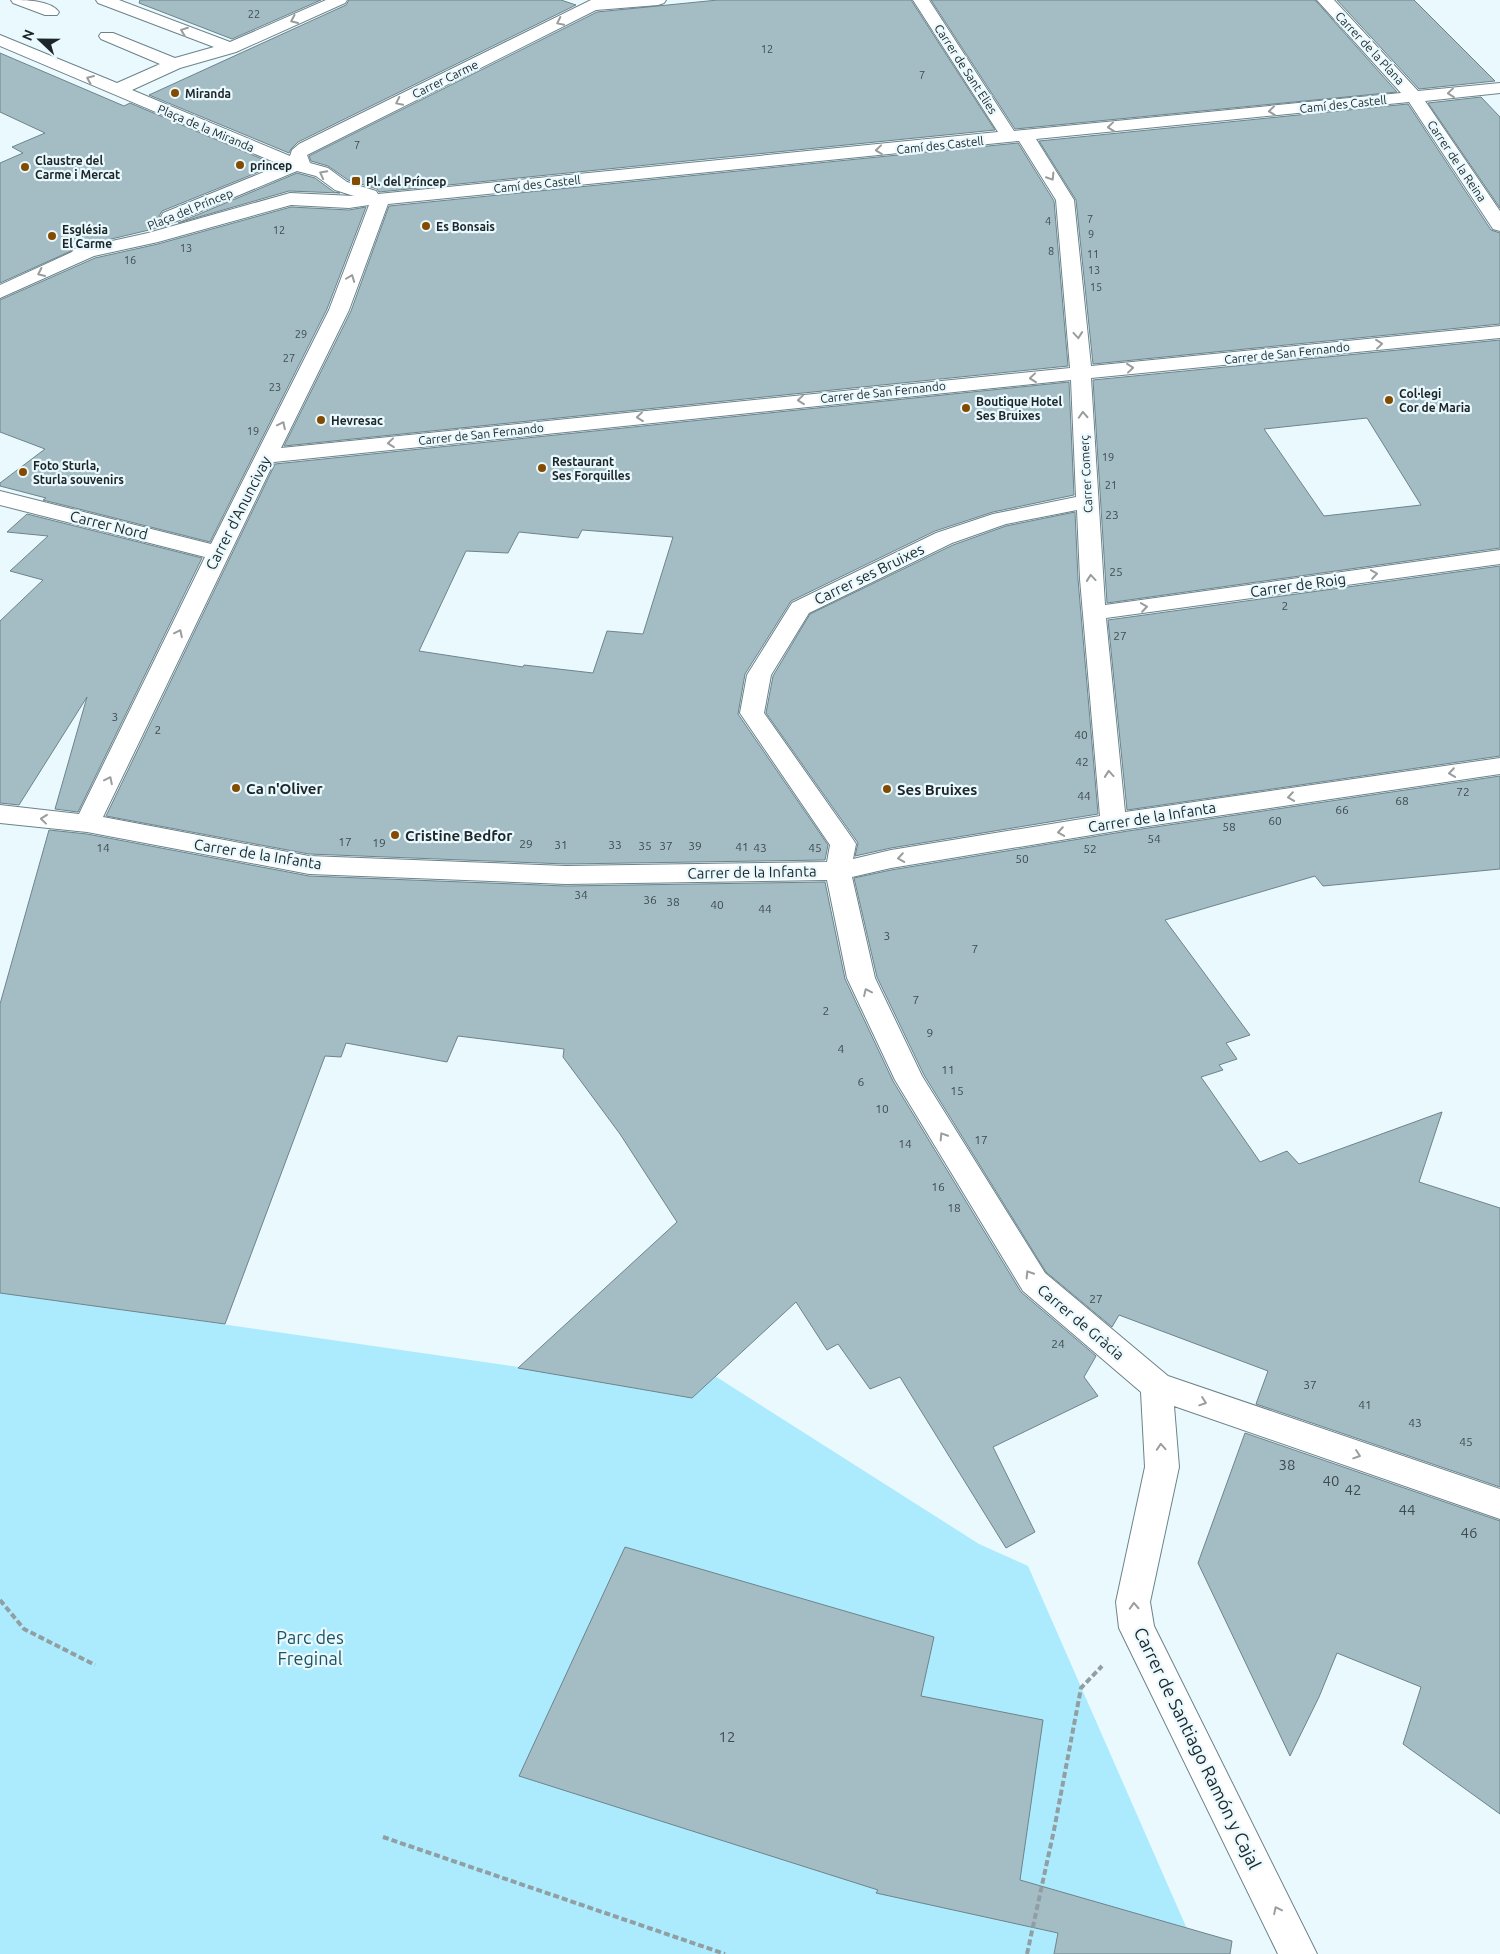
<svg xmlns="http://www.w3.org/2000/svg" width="1500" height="1954" font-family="Ubuntu,sans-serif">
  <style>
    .green { fill: #acebfe }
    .building { fill: #a4bdc4; stroke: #6d848b; fill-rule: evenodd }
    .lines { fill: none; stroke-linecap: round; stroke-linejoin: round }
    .minor-casing { stroke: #6c838a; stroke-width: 2 }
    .path { stroke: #919ea2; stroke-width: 4; stroke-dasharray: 6 3; stroke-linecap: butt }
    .minor { fill: #fff; fill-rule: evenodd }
    .oneway { stroke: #999d9e }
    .poi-dot { fill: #844b00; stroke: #e9f9fe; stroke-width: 2 }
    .labels { text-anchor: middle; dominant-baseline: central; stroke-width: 4.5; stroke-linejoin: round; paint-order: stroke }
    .far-number-label { font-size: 11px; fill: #3e4b4f }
    .far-street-label { font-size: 12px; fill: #1c2528; stroke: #e9f9fe }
    .far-poi-label { font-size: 12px; font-weight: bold; fill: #1c2528; stroke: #e9f9fe; text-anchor: start }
    .number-label { font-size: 12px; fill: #3e4b4f }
    .street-label { font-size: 15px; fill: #1c2528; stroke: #e9f9fe }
    .poi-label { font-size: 15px; font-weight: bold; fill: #1c2528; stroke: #e9f9fe; text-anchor: start }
    .near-number-label { font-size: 15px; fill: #3e4b4f }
    .near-park-label { font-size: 18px; fill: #1b5361; stroke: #e9f9fe }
    .near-street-label { font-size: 18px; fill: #1c2528; stroke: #e9f9fe }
  </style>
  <rect width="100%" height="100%" fill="#e9f9fe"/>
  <path class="green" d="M0,1292l519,75 173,31 23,-22 264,168 49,22 170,388h-1198z"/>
  <g class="building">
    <path d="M140,0h181l-89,39 -93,-36z"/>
    <path d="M349,0h212l15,5 -278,137 -7,7 -2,4 -140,-58 197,-90z"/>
    <path d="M718,0h193l84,130 -616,62 -2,-3 -29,-9 -20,-14 -17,-5 -2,-5 288,-144z"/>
    <path d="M931,0h384l82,92 -382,37z"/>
    <path d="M1337,0h77l81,81 -76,8z"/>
    <path d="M0,53l124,53 6,-3 146,62 -114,46 -3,5 2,6 9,3 -67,16h-13l-17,6 -2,4 -71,32v-120l23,-10 -11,-6 33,-14 -45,-21z"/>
    <path d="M1481,97l19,20v91l-72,-105z"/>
    <path d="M1408,104l83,126 9,3v91l-407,40 -17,-164 -37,-59z"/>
    <path d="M1018,143l36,58 14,165 -784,80 67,-135 38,-105z"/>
    <path d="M297,173l18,5 19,14 6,1 -51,-2 -111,32z"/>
    <path d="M291,207l58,3 17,-3 -39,102 -117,233 -167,-42 3,-2 -46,-12v-3l45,-34 -45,-17v-132l95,-42 63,-14z"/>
    <path d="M1500,340v208l-393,55 -14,-223zM1367,418l54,87 -97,11 -60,-87z"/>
    <path d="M1069,382l5,113 -81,17 -58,19 -144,70 -46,73 -7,40 90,131 -3,15 -259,4 -257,-10 -203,-38 169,-352zM582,530l91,7 -30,97 -36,-3 -14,42 -69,-8 -1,2 -104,-16 47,-100 42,2 11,-21 59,6z"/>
    <path d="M1075,512l3,67 20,235 -207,34 -36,8 3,-13 -92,-130 7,-37 37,-62 143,-69 53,-19z"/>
    <path d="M27,514l175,44 -124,254 -23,-3 32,-112 -68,108 -19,-2v-182l43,-41 -33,-9 38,-35 -41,-4z"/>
    <path d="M1500,566v190l-373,54 -19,-190z"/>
    <path d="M1500,776v93l-177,17 -8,-10 -150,44 85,115 -24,8 11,16 -18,6 4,5 -22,7 59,85 27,-11 12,13 143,-52 -23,70 81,26v279l-244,-83 12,-33 -149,-56 -7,12 -66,-55 -122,-197 -47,-98 -23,-99 37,-8 237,-39z"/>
    <path d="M49,830l38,4 222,42 257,10 259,-4 20,97 48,102 128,211 75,64 -12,21 14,19 -105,51 42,85 -29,16 -106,-171 -30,12 -32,-45 -11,6 -31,-48 -104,96 -174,-30 159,-146 -57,-88 -57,-77 1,-8 -106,-13 -11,26 -101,-19 -5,14 -16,-1 -100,268 -225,-31v-289z"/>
    <path d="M1245,1433l255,88v293l-97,-70 18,-57 -84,-34 -18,44 -29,59 -92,-193z"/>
    <path d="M625,1547l309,90 -13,59 122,24 -23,160 212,61 -2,13h-176l4,-21 -182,-40 2,-3 -359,-114z"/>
  </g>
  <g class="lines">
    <g class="minor-casing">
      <g id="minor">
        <path d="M11,0c14,0 39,0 48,12l-2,3h-12l-32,-12z"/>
        <path d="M96,0h23l111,42 96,-42h21l-2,3 -109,49 -56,16 -48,22 158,66 2,-6 7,-6 292,-144h75l-2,3 -6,2 -62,5 -289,145 3,8 18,5 19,14 29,9 2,3 620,-62 -85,-132h16l85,131 387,-38 -84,-93h17l84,91 82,-8v10l-75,8 75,110v20l-7,-2 -84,-127 -373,37 38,61 17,166 409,-40v12l-409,40 14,227 395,-55v14l-394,54 19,194 375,-54v16l-372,55 -237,39 -39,9 23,101 47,98 123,197 123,103 332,113v30l-326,-113 5,61 -29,135 4,24 163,328h-39l-159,-326 -3,-26 29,-135 -4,-75 -118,-101 -128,-211 -48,-102 -20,-98 -261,4 -257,-10 -222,-42 -87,-9v-18l79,9 126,-257 -205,-52v-14l211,53 118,-234 40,-105 -20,3 -58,-3 -133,37 -64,14 -94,42v-13l72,-33 2,-3 17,-6h12l45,-10 142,-40 64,3 -19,-6 -19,-14 -19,-5 -120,50 -7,2 -7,-2 -2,-4 2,-4 118,-48 -281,-119v-11l117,48 43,-19 -59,-25 -2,-3 2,-3h12l62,25 39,-11 -116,-44zM1019,141l37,59 14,168 -789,80 68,-138 39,-106zM1071,380l5,117 -83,17 -57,19 -144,70 -45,72 -7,38 90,132 -3,17 -261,4 -257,-10 -206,-39 171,-355zM1077,510l3,69 20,237 -209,34 -38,9 3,-15 -4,-6 -88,-125 7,-38 38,-62 143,-70 54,-19z"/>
      </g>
    </g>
    <g class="path">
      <path d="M0,1600l24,29 71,36"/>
      <path d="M383,1837l342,117"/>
      <path d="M1027,1954l27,-124 27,-142 21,-22"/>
    </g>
    <use href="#minor" class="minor"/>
  </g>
  <defs><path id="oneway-chevron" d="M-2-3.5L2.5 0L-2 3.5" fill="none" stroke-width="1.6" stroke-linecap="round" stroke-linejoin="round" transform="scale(1.25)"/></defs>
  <g class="oneway">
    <use href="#oneway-chevron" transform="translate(294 20) rotate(156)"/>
    <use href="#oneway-chevron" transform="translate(560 22) rotate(154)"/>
    <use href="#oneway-chevron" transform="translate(184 31) rotate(-159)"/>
    <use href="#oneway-chevron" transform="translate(90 79) rotate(-157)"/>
    <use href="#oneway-chevron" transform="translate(1451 93) rotate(174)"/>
    <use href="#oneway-chevron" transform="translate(399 102) rotate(154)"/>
    <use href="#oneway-chevron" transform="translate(1272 111) rotate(174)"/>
    <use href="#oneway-chevron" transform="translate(1111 127) rotate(174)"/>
    <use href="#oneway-chevron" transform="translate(879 150) rotate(174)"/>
    <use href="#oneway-chevron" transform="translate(323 174) rotate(-152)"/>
    <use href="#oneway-chevron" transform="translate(1051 177) rotate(58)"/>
    <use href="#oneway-chevron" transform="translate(41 273) rotate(155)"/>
    <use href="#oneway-chevron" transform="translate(351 278) rotate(-69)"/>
    <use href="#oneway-chevron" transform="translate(1078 335) rotate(85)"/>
    <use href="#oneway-chevron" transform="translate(1379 344) rotate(-6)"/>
    <use href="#oneway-chevron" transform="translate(1130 368) rotate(-6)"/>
    <use href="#oneway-chevron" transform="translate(1033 378) rotate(174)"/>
    <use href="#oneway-chevron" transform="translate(801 400) rotate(174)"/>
    <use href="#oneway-chevron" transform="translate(1083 415) rotate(-93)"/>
    <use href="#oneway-chevron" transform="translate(640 417) rotate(174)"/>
    <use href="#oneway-chevron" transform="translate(282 425) rotate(-64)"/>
    <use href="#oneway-chevron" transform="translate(391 443) rotate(174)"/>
    <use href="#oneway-chevron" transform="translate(1374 574) rotate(-8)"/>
    <use href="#oneway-chevron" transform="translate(1091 578) rotate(-95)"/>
    <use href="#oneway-chevron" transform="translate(1144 607) rotate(-8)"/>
    <use href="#oneway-chevron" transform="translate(179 633) rotate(-64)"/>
    <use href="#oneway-chevron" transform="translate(1452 773) rotate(172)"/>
    <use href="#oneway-chevron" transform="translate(1109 774) rotate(-95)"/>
    <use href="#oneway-chevron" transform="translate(109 780) rotate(-64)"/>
    <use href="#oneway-chevron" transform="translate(1291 797) rotate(172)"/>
    <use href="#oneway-chevron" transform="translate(44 819) rotate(-174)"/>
    <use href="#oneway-chevron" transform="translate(1061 832) rotate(171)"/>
    <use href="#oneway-chevron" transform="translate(901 858) rotate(171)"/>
    <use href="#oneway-chevron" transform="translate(867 992) rotate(-115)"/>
    <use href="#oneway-chevron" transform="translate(943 1136) rotate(-122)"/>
    <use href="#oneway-chevron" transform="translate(1029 1274) rotate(-122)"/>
    <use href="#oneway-chevron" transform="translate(1203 1402) rotate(19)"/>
    <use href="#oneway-chevron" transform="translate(1161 1447) rotate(-94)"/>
    <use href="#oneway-chevron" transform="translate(1357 1455) rotate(19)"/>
    <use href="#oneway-chevron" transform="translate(1134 1606) rotate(-93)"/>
    <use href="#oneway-chevron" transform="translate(1277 1910) rotate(-116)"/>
  </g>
  <g class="poi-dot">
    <circle cx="175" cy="93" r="5"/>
    <circle cx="240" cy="165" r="5"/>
    <circle cx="25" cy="167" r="5"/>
    <rect x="351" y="176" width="10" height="10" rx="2.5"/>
    <circle cx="426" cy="226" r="5"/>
    <circle cx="52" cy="236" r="5"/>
    <circle cx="1389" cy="400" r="5"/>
    <circle cx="966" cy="408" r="5"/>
    <circle cx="321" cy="420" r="5"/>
    <circle cx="542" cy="468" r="5"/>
    <circle cx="23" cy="472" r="5"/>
    <circle cx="236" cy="788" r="5"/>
    <circle cx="887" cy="789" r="5"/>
    <circle cx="395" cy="835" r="5"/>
  </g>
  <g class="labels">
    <g class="far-number-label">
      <text x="254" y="14">22</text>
      <text x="767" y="49">12</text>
      <text x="922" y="75">7</text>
      <text x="357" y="145">7</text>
      <text x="1090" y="219">7</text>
      <text x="1048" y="221">4</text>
      <text x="279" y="230">12</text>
      <text x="1091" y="234">9</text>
      <text x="186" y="248">13</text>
      <text x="1051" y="251">8</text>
      <text x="1093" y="254">11</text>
      <text x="130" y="260">16</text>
      <text x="1094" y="270">13</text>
      <text x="1096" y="287">15</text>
      <text x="301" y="334">29</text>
      <text x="289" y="358">27</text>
      <text x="275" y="387">23</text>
      <text x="253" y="431">19</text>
      <text x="1108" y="457">19</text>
      <text x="1111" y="485">21</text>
    </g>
    <g class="far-street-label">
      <text transform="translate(1370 48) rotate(47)">Carrer de la Plana</text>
      <text transform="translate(966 69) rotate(57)">Carrer de Sant Elies</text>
      <text transform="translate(445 79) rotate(-26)">Carrer Carme</text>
      <text transform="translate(1343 104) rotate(-6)">Camí des Castell</text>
      <text transform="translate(206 128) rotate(23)">Plaça de la Miranda</text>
      <text transform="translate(940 145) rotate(-6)">Camí des Castell</text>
      <text transform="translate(1457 161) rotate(56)">Carrer de la Reina</text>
      <text transform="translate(537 184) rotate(-6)">Camí des Castell</text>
      <text transform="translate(190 209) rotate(-22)">Plaça del Príncep</text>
      <text transform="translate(1287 353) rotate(-6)">Carrer de San Fernando</text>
      <text transform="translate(883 392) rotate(-6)">Carrer de San Fernando</text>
      <text transform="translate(481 434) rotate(-6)">Carrer de San Fernando</text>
      <text transform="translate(1086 474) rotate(-93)">Carrer Comerç</text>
    </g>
    <g class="far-poi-label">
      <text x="185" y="93">Miranda</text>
      <text x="35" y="160">Claustre del<tspan x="35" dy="14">Carme i Mercat</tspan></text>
      <text x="250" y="165">princep</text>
      <text x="366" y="181">Pl. del Príncep</text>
      <text x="436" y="226">Es Bonsais</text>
      <text x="62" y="229">Església<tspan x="62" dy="14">El Carme</tspan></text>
      <text x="1399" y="393">Col·legi<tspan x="1399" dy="14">Cor de Maria</tspan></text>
      <text x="976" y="401">Boutique Hotel<tspan x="976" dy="14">Ses Bruixes</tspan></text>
      <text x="331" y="420">Hevresac</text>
      <text x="552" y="461">Restaurant<tspan x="552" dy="14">Ses Forquilles</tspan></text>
      <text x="33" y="465">Foto Sturla,<tspan x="33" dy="14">Sturla souvenirs</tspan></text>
    </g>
    <g class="number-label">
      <text x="1112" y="514">23</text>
      <text x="1116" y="571">25</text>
      <text x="1285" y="605">2</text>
      <text x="1120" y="635">27</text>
      <text x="115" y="716">3</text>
      <text x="158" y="729">2</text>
      <text x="1081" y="734">40</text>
      <text x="1082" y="761">42</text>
      <text x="1463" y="791">72</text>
      <text x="1084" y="795">44</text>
      <text x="1402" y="800">68</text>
      <text x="1342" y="809">66</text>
      <text x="1275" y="820">60</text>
      <text x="1229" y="826">58</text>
      <text x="1154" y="838">54</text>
      <text x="345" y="841">17</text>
      <text x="379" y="842">19</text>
      <text x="526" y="843">29</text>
      <text x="561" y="844">31</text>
      <text x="615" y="844">33</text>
      <text x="645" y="845">35</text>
      <text x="666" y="845">37</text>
      <text x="695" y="845">39</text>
      <text x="742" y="846">41</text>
      <text x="103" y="847">14</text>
      <text x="760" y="847">43</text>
      <text x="815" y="847">45</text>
      <text x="1090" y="848">52</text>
      <text x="1022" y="858">50</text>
      <text x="581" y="894">34</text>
      <text x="650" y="899">36</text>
      <text x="673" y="901">38</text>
      <text x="717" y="904">40</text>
      <text x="765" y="908">44</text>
      <text x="887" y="935">3</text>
      <text x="975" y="948">7</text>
      <text x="916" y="999">7</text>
      <text x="826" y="1010">2</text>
      <text x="930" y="1032">9</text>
      <text x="841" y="1048">4</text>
      <text x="948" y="1069">11</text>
      <text x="861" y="1081">6</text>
      <text x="957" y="1090">15</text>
      <text x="882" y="1108">10</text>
      <text x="981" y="1139">17</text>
      <text x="905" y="1143">14</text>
      <text x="938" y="1186">16</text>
      <text x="954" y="1207">18</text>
      <text x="1096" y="1298">27</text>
      <text x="1058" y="1343">24</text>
      <text x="1310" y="1384">37</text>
      <text x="1365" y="1404">41</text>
      <text x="1415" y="1422">43</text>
      <text x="1466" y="1441">45</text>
    </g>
    <g class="street-label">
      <text transform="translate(238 513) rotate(-63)">Carrer d'Anuncivay</text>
      <text transform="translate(109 525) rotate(14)">Carrer Nord</text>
      <text transform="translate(869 574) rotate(-26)">Carrer ses Bruixes</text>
      <text transform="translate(1298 585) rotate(-8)">Carrer de Roig</text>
      <text transform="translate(1152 817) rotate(-9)">Carrer de la Infanta</text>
      <text transform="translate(258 854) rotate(9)">Carrer de la Infanta</text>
      <text transform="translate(752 872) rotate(-1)">Carrer de la Infanta</text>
      <text transform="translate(1081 1322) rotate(40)">Carrer de Gràcia</text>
    </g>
    <g class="poi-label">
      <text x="246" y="788">Ca n'Oliver</text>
      <text x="897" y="789">Ses Bruixes</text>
      <text x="405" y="835">Cristine Bedfor</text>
    </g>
    <g class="near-number-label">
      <text x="1287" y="1464">38</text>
      <text x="1331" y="1480">40</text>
      <text x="1353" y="1489">42</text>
      <text x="1407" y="1509">44</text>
      <text x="1469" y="1532">46</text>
      <text x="727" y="1736">12</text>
    </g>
    <g class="near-park-label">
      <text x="310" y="1637">Parc des<tspan x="310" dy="21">Freginal</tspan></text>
    </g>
    <g class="near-street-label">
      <text transform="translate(1198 1748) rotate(64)">Carrer de Santiago Ramón y Cajal</text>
    </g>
  </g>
  <g transform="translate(40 40) rotate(292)" stroke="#e9f9fe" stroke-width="4" paint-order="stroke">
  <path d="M0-4L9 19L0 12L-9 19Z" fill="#1c2528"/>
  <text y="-8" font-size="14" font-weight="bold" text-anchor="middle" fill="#1c2528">N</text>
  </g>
</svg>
